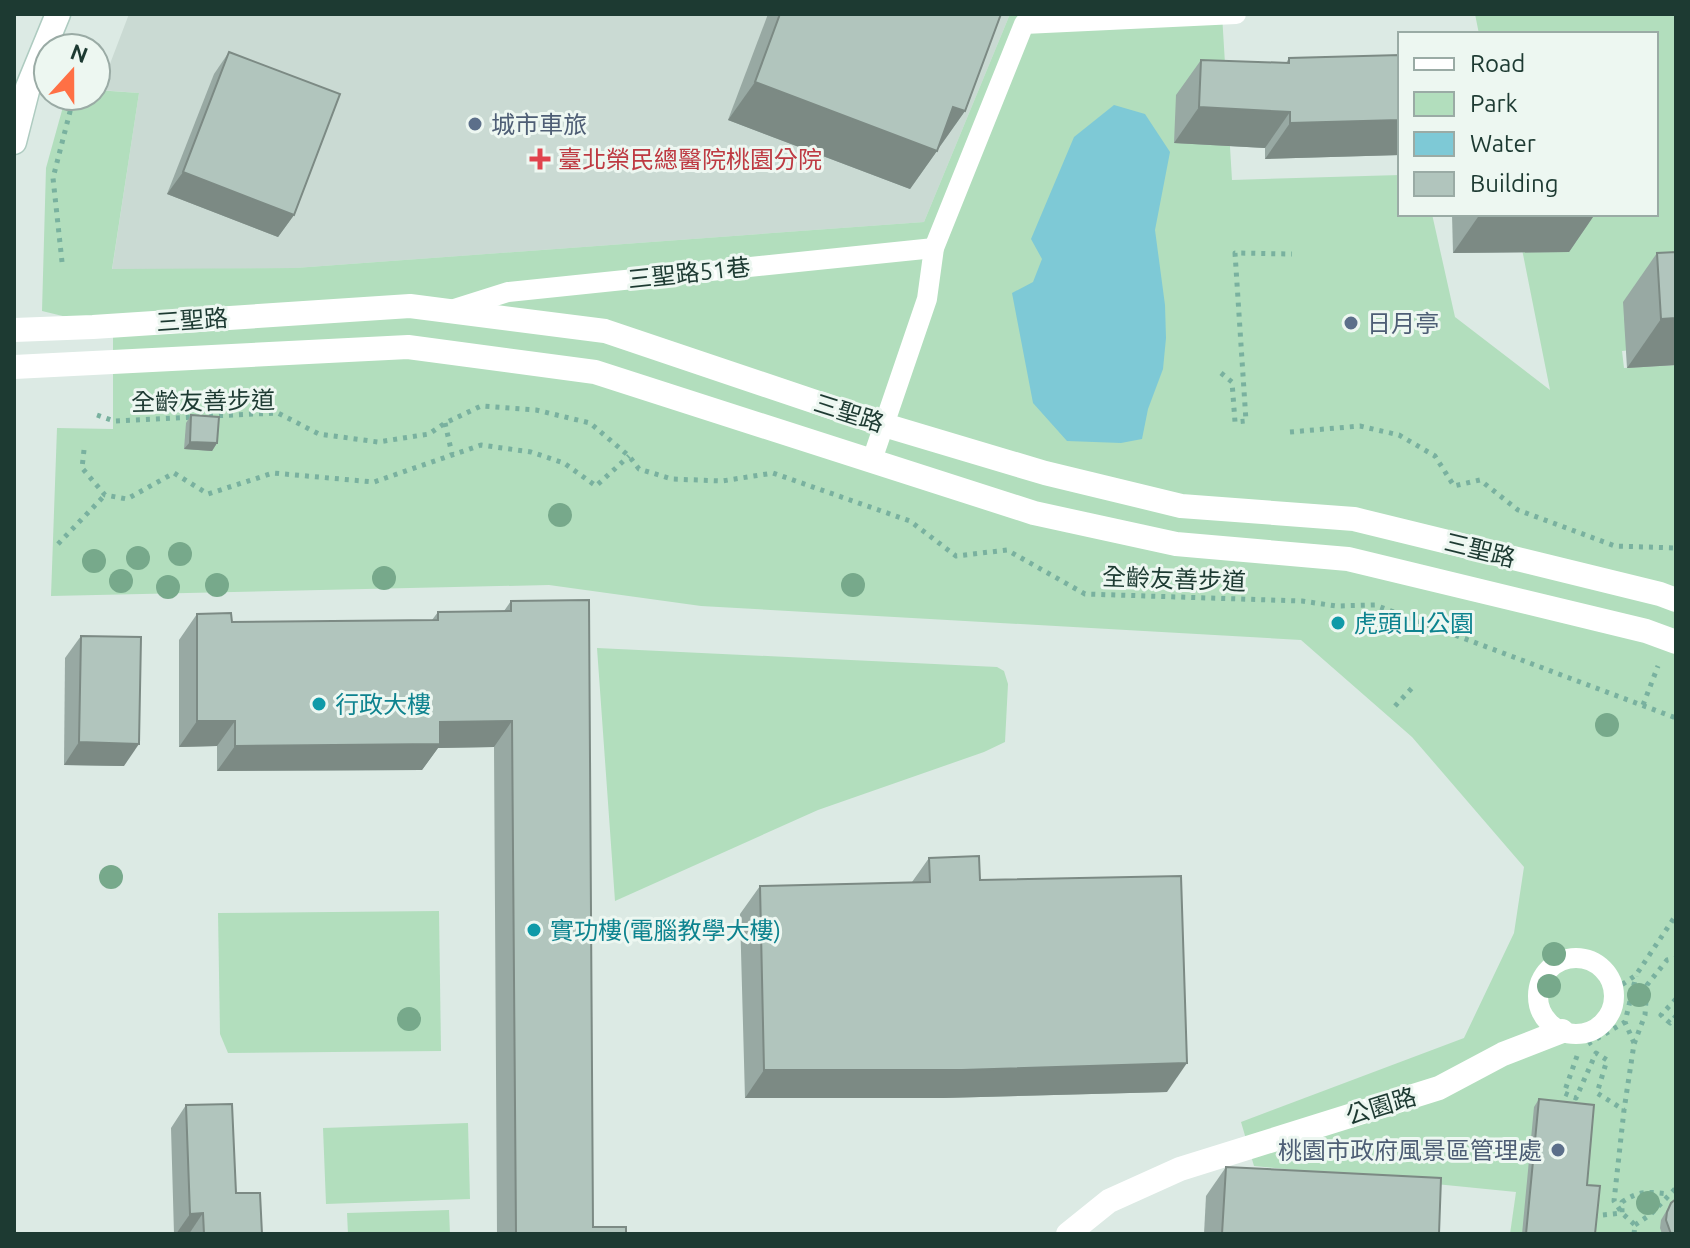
<svg xmlns="http://www.w3.org/2000/svg" width="1690" height="1248" font-family="Ubuntu,'Noto Sans TC',sans-serif">
  <style>
    .built { fill: #cadad3 }
    .green { fill: #b2debd }
    .water { fill: #7ec9d6 }
    .lines { fill: none; stroke-linecap: round; stroke-linejoin: round }
    .secondary-casing { stroke: #aecbc0; stroke-width: 27 }
    .path { stroke: #79b19f; stroke-width: 5; stroke-dasharray: 4 6; stroke-linecap: butt }
    .lane { stroke: #fff; stroke-width: 20 }
    .street { stroke: #fff; stroke-width: 24 }
    .secondary { stroke: #fff; stroke-width: 24 }
    .tree { fill: #77a98b }
    .wall { fill: #98a9a3 }
    .shaded-wall { fill: #7c8a84 }
    .building { fill: #b1c5bd; stroke: #7c8a84; stroke-width: 2 }
    .service-dot { fill: #5c6f8a; stroke: #edf7f1; stroke-width: 3 }
    .health-dot { fill: #e0444e; stroke: #edf7f1; stroke-width: 3 }
    .culture-dot { fill: #0f9aa8; stroke: #edf7f1; stroke-width: 3 }
    .labels { text-anchor: middle; dominant-baseline: central; stroke-width: 6; stroke-linejoin: round; paint-order: stroke }
    .service-label { font-size: 24px; fill: #4e5e75; stroke: #edf7f1; text-anchor: start }
    .health-label { font-size: 24px; fill: #be3a42; stroke: #edf7f1; text-anchor: start }
    .street-label { font-size: 24px; fill: #1d3a32; stroke: #edf7f1 }
    .culture-label { font-size: 24px; fill: #0d838f; stroke: #edf7f1; text-anchor: start }
  </style>
  <rect width="100%" height="100%" fill="#dceae4"/>
  <path class="built" d="M129,14h881l-86,208 -629,46 -183,2 27,-177 -39,-3z"/>
  <g class="green">
    <path d="M1010,14h212l10,166 168,-5v39h32l23,103 95,73 -35,-176h141v-180h-177l-4,-20h201v285l-45,51 -9,1 2,17 52,-3v869h-166l6,-42 -262,-26 -13,-44 223,-84 50,-105 10,-66 -112,-130 -111,-97 -600,-34 -152,-21 -498,11 6,-168 56,1v-109l-38,-1 -33,-8 4,-143 20,-72h30v-6l43,3 -27,176 183,-1 629,-46z"/>
    <path d="M597,648l400,19 7,4 4,13 -3,58 -21,10 -166,58 -203,91z"/>
    <path d="M439,911l2,140 -213,2 -8,-19 -2,-121z"/>
    <path d="M468,1123l2,76 -144,5 -3,-76z"/>
    <path d="M449,1210l1,24h-102l-1,-21z"/>
  </g>
  <path class="water" d="M1114,105l31,9 25,38 -15,78 10,75 1,33 -3,31 -15,40 -6,30 -21,4 -54,-2 -34,-38 -21,-110 21,-11 9,-23 -11,-20 43,-102z"/>
  <g class="lines">
    <g class="secondary-casing">
      <path id="secondary" d="M14,142l14,-55 30,-73"/>
    </g>
    <g class="path">
      <path d="M62,262l-9,-84 21,-82"/>
      <path d="M1221,373l11,9 3,40 11,-1 -11,-168 57,1"/>
      <path d="M97,415l17,6 81,-4"/>
      <path d="M209,416l69,-3 41,21 59,8 51,-8 16,-11 36,-17 55,4 54,13 39,33 10,13 33,10 50,2 51,-8 137,48 46,35 51,-6 78,44 217,7 34,5 39,-1 301,113"/>
      <path d="M445,423l7,31"/>
      <path d="M1290,432l70,-6 39,9 36,21 19,30 26,-6 38,30 97,36 61,2"/>
      <path d="M84,450l-2,18 23,27 22,4 47,-26 34,21 65,-21 101,9 107,-37 50,7 33,11 32,23 33,-30"/>
      <path d="M58,544l47,-49"/>
      <path d="M1643,705l15,-39"/>
      <path d="M1395,706l17,-18"/>
      <path d="M1614,990l22,-15 40,-60"/>
      <path d="M1676,999l-15,16 9,8 6,-7"/>
      <path d="M1634,1043l-9,-21 11,-46"/>
      <path d="M1588,1044l37,-22"/>
      <path d="M1577,1056l-13,37 12,5 20,-45 11,7 -10,33 27,17"/>
      <path d="M1593,1216l29,-3v-11c18,-12 26,-10 47,-8"/>
      <path d="M1635,1225l16,-11 25,-26"/>
      <path d="M1634,1234l1,-9 -13,-12 -8,-12 10,-91 10,-66 11,-29 2,-30 20,-25 9,-2"/>
    </g>
    <g class="lane">
      <path d="M451,310l57,-18 426,-44"/>
      <path d="M872,460l55,-161 7,-51 90,-224 212,-10"/>
      <circle cx="1576" cy="996" r="38"/>
    </g>
    <g class="street">
      <path d="M14,330l79,-3 317,-21 195,25 279,94 161,48 136,33 173,13 306,75 16,6"/>
      <path d="M14,367l394,-20 187,25 439,141 142,31 172,15 298,72 30,11"/>
      <path d="M1068,1234l41,-33 71,-32 259,-81 64,-34 59,-23"/>
    </g>
    <use href="#secondary" class="secondary"/>
  </g>
  <g class="tree">
    <circle cx="560" cy="515" r="12"/>
    <circle cx="180" cy="554" r="12"/>
    <circle cx="138" cy="558" r="12"/>
    <circle cx="94" cy="561" r="12"/>
    <circle cx="384" cy="578" r="12"/>
    <circle cx="121" cy="581" r="12"/>
    <circle cx="217" cy="585" r="12"/>
    <circle cx="853" cy="585" r="12"/>
    <circle cx="168" cy="587" r="12"/>
    <circle cx="1607" cy="725" r="12"/>
    <circle cx="111" cy="877" r="12"/>
    <circle cx="1554" cy="954" r="12"/>
    <circle cx="1549" cy="986" r="12"/>
    <circle cx="1639" cy="995" r="12"/>
    <circle cx="409" cy="1019" r="12"/>
    <circle cx="1648" cy="1203" r="12"/>
  </g>
  <g class="wall">
    <path d="M768,14h233l-36,97 -55,78 -182,-69z"/>
    <path d="M229,52l65,163 -16,22 -111,-43 47,-120z"/>
    <path d="M1400,55v100l-135,4v-11l-91,-5 2,-48 25,-35 85,3 3,-5z"/>
    <path d="M1452,214h143l-26,38 -116,1z"/>
    <path d="M1657,253l19,112 -49,3 -4,-66z"/>
    <path d="M191,415l26,28 -5,8 -28,-2 2,-26z"/>
    <path d="M511,601l82,626 33,7h-129l-3,-487 -56,1 -16,22 -205,1v-25l-38,1v-107l18,-26 35,8 200,-2 6,-8 66,-1z"/>
    <path d="M81,636l43,130 -60,-1 1,-107z"/>
    <path d="M929,858l51,22 187,212 -224,6h-198l-5,-184 20,-28 152,-4z"/>
    <path d="M1539,1099l48,86 8,49h-73l12,-127z"/>
    <path d="M186,1105l50,88 26,41h-88l-3,-106z"/>
    <path d="M1226,1167l213,67h-235l2,-38z"/>
    <path d="M1671,1203l5,31h-14l-2,-6 1,-8z"/>
  </g>
  <g class="shaded-wall">
    <path d="M755,82l182,69 -27,38 -182,-69z"/>
    <path d="M953,107l12,4 -27,38z"/>
    <path d="M1199,107l91,5 -25,36 -91,-5z"/>
    <path d="M1400,120v35l-135,4 25,-36z"/>
    <path d="M183,172l111,43 -16,22 -111,-43z"/>
    <path d="M1480,214h115l-26,38 -116,1z"/>
    <path d="M1676,318v47l-49,3 34,-49z"/>
    <path d="M190,442l27,1 -5,8 -28,-2z"/>
    <path d="M197,721h38l-18,25 -38,1z"/>
    <path d="M512,721l-18,26 -56,1 -16,22 -205,1 18,-25 205,-24z"/>
    <path d="M79,742l60,2 -15,22 -60,-1z"/>
    <path d="M1187,1063l-20,29 -224,6h-198l19,-28z"/>
    <path d="M203,1213l-14,21h-13l14,-20z"/>
  </g>
  <g class="building">
    <path d="M780,14h221l-36,97 -12,-4 -16,44 -182,-69z"/>
    <path d="M229,52l111,42 -46,121 -111,-43z"/>
    <path d="M1400,55v65l-110,3v-11l-91,-5 2,-47 88,3v-5z"/>
    <path d="M1676,252v66l-15,1 -4,-66z"/>
    <path d="M191,415l28,2 -2,26 -27,-1z"/>
    <path d="M589,600l4,627h33v7h-110l-4,-513 -72,1v22l-205,2v-25h-38v-107l34,-1 1,9 206,-2v-8l73,-1v-10z"/>
    <path d="M81,636l60,1 -2,107 -60,-2z"/>
    <path d="M979,856l1,24 201,-4 6,187 -225,7h-198l-4,-184 170,-4 -1,-24z"/>
    <path d="M1539,1099l55,6 -7,80 13,1 -5,48h-69z"/>
    <path d="M232,1104l4,89h24l2,41h-58l-1,-21 -13,1 -4,-109z"/>
    <path d="M1226,1167l215,11 -2,56h-217z"/>
    <path d="M1676,1199v35h-5l-5,-14 1,-8 4,-9z"/>
  </g>
  <g class="service-dot">
    <circle cx="475" cy="124" r="8"/>
    <circle cx="1351" cy="323" r="8"/>
    <circle cx="1558" cy="1150" r="8"/>
  </g>
  <path class="health-dot" d="M536 147h8v8h8v8h-8v8h-8v-8h-8v-8h8z"/>
  <g class="culture-dot">
    <circle cx="1338" cy="623" r="8"/>
    <circle cx="319" cy="704" r="8"/>
    <circle cx="534" cy="930" r="8"/>
  </g>
  <g class="labels">
    <g class="service-label">
      <text x="491" y="124">城市車旅</text>
      <text x="1367" y="323">日月亭</text>
      <text x="1542" y="1150" text-anchor="end">桃園市政府風景區管理處</text>
    </g>
    <g class="health-label">
      <text x="558" y="159">臺北榮民總醫院桃園分院</text>
    </g>
    <g class="street-label">
      <text transform="translate(689 273) rotate(-6)">三聖路51巷</text>
      <text transform="translate(192 320) rotate(-4)">三聖路</text>
      <text transform="translate(203 401) rotate(-1)">全齡友善步道</text>
      <text transform="translate(849 413) rotate(18)">三聖路</text>
      <text transform="translate(1480 550) rotate(14)">三聖路</text>
      <text transform="translate(1174 579) rotate(2)">全齡友善步道</text>
      <text transform="translate(1381 1106) rotate(-17)">公園路</text>
    </g>
    <g class="culture-label">
      <text x="1354" y="623">虎頭山公園</text>
      <text x="335" y="704">行政大樓</text>
      <text x="550" y="930">實功樓(電腦教學大樓)</text>
    </g>
  </g>
  <rect width="1690" height="1248" fill="none" stroke="#1d3a32" stroke-width="32"/>
  <rect x="1398" y="32" width="260" height="184" fill="#edf7f1" stroke="#9aaba5" stroke-width="2"/>
  <rect x="1414" y="58" width="40" height="12" fill="#ffffff" stroke="#9aaba5" stroke-width="2"/>
  <text x="1470" y="72" font-size="24" fill="#1d3a32">Road</text>
  <rect x="1414" y="92" width="40" height="24" fill="#b2debd" stroke="#9aaba5" stroke-width="2"/>
  <text x="1470" y="112" font-size="24" fill="#1d3a32">Park</text>
  <rect x="1414" y="132" width="40" height="24" fill="#7ec9d6" stroke="#9aaba5" stroke-width="2"/>
  <text x="1470" y="152" font-size="24" fill="#1d3a32">Water</text>
  <rect x="1414" y="172" width="40" height="24" fill="#b1c5bd" stroke="#9aaba5" stroke-width="2"/>
  <text x="1470" y="192" font-size="24" fill="#1d3a32">Building</text>
  <g transform="translate(72 72) rotate(21)"><circle r="38" fill="#edf7f1" stroke="#9aaba5" stroke-width="2"/>
  <path d="M0-6L14 30L0 20L-14 30Z" fill="#ff7045"/>
  <text y="-12" font-size="22" font-weight="bold" text-anchor="middle" fill="#1d3a32">N</text>
  </g>
</svg>
